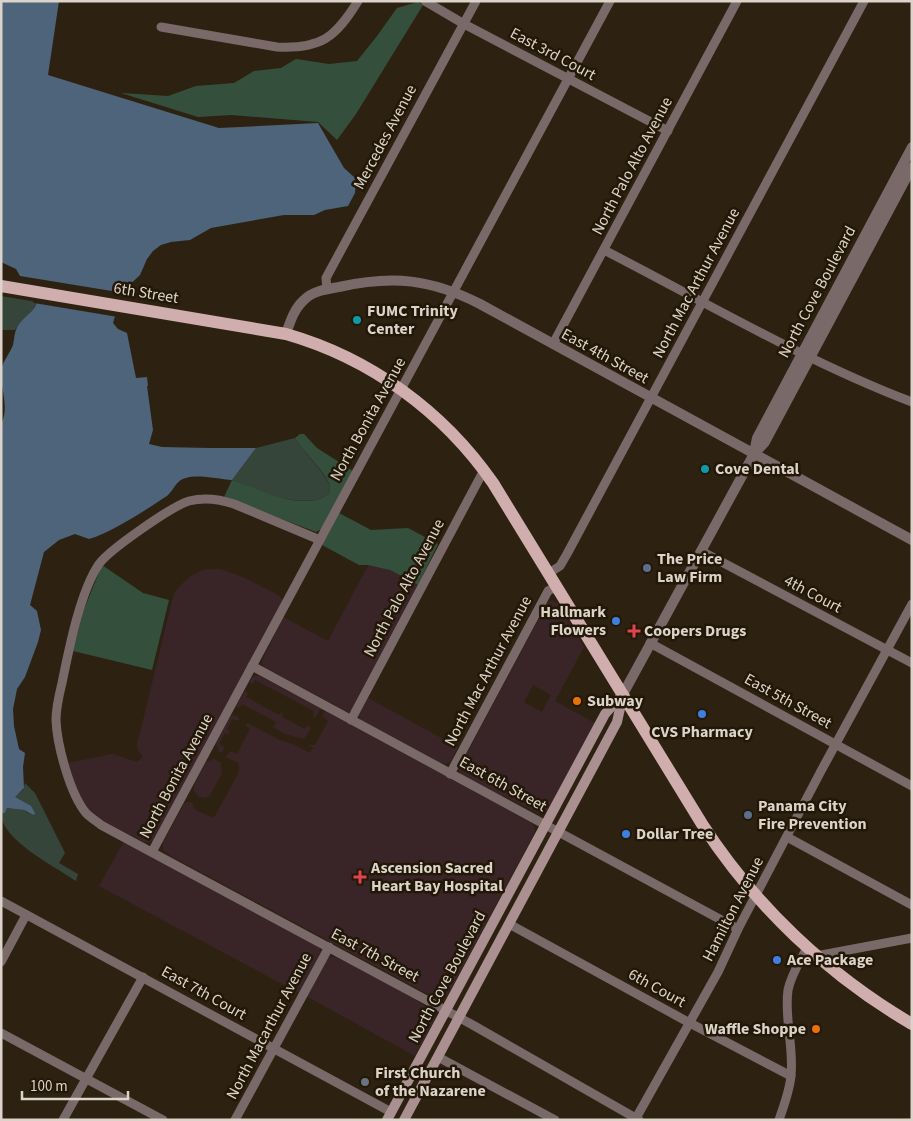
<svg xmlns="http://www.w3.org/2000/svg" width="913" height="1121" font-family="'Source Sans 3',sans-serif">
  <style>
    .medical { fill: #392527; fill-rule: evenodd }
    .green { fill: #35453a }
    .forest { fill: #34503d }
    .water { fill: #4d647b }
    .pier { fill: #2d2211 }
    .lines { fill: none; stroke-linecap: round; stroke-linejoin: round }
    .minor { stroke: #796969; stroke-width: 9 }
    .tertiary { stroke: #796969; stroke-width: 10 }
    .secondary { stroke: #aa9090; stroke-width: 10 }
    .primary { stroke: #d0aeae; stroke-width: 12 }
    .culture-dot { fill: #0f9aa8; stroke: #231808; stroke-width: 2 }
    .service-dot { fill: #5c6f8a; stroke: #231808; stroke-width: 2 }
    .shop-dot { fill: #3f7fe0; stroke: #231808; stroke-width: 2 }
    .health-dot { fill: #e0444e; stroke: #231808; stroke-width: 2 }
    .food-dot { fill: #e8710a; stroke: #231808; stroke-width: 2 }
    .worship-dot { fill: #6b7280; stroke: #231808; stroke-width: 2 }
    .labels { text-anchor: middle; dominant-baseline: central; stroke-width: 5; stroke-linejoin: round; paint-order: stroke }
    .street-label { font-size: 16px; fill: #dcd4ca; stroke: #231808 }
    .poi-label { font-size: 16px; font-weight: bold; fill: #dcd4ca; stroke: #231808; text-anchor: start }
  </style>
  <rect width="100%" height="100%" fill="#2d2211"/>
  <g class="medical">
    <path d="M371,560l48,26 -67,124 -4,2 -82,-44 -3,-2 -1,-5 21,-44 45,24z"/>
    <path d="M212,569h9l24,9 33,17 4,4v2l-129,240 -7,2 -53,-27 -9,-12 -8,-16 -8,-25 45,-9 24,8 5,-4 1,-2 -5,-5 -1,-6 37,-152 9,-10 8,-7 12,-6z"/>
    <path d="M552,600l6,4 26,43 -29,54 40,22 -47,87 -8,4 -34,-17 -14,-5 -32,-18 -1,-6 89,-166zM533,685l18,10 -9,17 -18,-10z"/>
    <path d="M254,676h5l61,32 168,91 43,24 3,3 1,4 -2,6 -86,160 -3,3h-7l-268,-144 -6,-5v-7l21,-39 2,-2h6l2,7 17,8 4,-1 24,-44v-6l-2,-4 -12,-5 6,-6 6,3 13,-25 -4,-3 1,-3 35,18 11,3 17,9 3,-5 -5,-3h7l13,-24 -6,-5 3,-5 -5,-2 -4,8 -2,1 -1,-2 1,-5 -59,-31 -2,4 -4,-2 -4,9 3,2 -2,4 33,18 4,-4 -1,6 23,12 3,-4 3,3 -7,11 -19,-5 -12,-7 3,-5 -34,-18 -3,4 -3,-2 -4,8 6,3 1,3 -2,1 -5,-2 -5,10 3,2 -2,4 -3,-2 -6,11 5,3 -1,5h-4l-3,-9 35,-64z"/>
    <path d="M368,698l90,49 -8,15 -4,2 -5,-1 -80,-43 -3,-4z"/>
    <path d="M214,759l7,4 1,10 -12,22 -4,3 -7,-1 -5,-6v-6l12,-23z"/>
    <path d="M124,841l196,106 1,4 -22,42 -200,-107z"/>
    <path d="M330,957h6l53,27 44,27 2,4 -1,6 -19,35 -109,-60 21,-36z"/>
  </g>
  <g class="green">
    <path d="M1,296l36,6c-4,12 -16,18 -22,28h-14z"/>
    <path d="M295,438c6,12 33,37 35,49 0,3 -1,6 -2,8 -26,16 -70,-5 -96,-15l24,-32z"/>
    <path d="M25,783l10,10 30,60 -6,10 19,11 -2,7c-20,-14 -75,-41 -75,-68h4l2,-5 17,2 5,4 -15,-17 9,-7z"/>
  </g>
  <g class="forest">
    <path d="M418,2l5,3 -67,109 -19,26 -19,-18 -87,-7 -33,2 -77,-24 47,3 28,-10 38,-3 20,-12 27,-3 15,-9 33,5 28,-3 20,-25 20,-28z"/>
    <path d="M300,434h4l13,14 36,23 -30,57 -7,4 -92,-35 8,-17c27,9 69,32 96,15 1,-2 2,-5 2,-8 -1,-12 -29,-37 -35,-49z"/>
    <path d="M339,513l32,17 37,-2 30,16 -20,41 -28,-15 -22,-5h-9l-37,-20z"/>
    <path d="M102,565l41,28 26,7 -17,70 -79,-19 10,-39z"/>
  </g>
  <path class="water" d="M1,1h58l-11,74 171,53 99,-5 26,45 10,9 2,4 -1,12 -7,13 -23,4 -11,5h-30l-73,13 -21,12 -19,2 -10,3 -8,6 -6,8 -7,16 -18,17 -9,31 5,6 9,4 9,45 11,-1 1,9h-1l6,44 -4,14 13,3 48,1h46l-24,32c-13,-1 -35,-6 -46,-2 -10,2 -12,12 -19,18 -20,13 -56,37 -78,43l-14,-5 -16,6 -15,12 -14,53 7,6 4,19 -3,12 -13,35 -8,12 -4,20 1,17 5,23 6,4 -2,14 1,21 -9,9 16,9 4,7 -1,2 -10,-5 -17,-2 -2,5h-4v-389c9,-17 -1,-36 0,-54 2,-9 9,-17 12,-25 2,-9 1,-15 7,-22 6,-8 14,-11 17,-21l-20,-27 -16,-13z"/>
  <path class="pier" d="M1,262l15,7 4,7 104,17 -6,24 -84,-14 -23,-32 -10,-6z"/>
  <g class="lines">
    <g class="minor">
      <path d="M425,1l39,23 204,107"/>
      <path d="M161,27l116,20c44,2 58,-9 81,-46"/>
      <path d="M604,250c101,52 201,111 308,152"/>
      <path d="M327,289l-1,-11 150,-277"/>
      <path d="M553,344l184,-343"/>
      <path d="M320,540l-86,-36c-15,-5 -29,-7 -45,-3 -17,5 -80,49 -90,63 -19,28 -30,85 -37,119 -3,12 -6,25 -6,37 1,25 14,74 30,93 5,5 10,8 15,12l370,199 168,96"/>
      <path d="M701,551l211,112"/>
      <path d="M549,573l11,-7 7,-12 297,-553"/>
      <path d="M650,643l262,143"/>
      <path d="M252,666l486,263"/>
      <path d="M351,720l133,-250"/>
      <path d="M450,774l98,-183 9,-5"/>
      <path d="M787,837l125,68"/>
      <path d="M152,852l458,-851"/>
      <path d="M1,901l390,211"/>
      <path d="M509,924l179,98 103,54"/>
      <path d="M816,956l96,-18"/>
      <path d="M1,962l25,-47"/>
      <path d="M1,1033l162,87"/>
      <path d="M438,1057l117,63"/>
      <path d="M63,1120l80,-143"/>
      <path d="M235,1120l94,-173"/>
      <path d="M635,1120l83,-148 20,-43 83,-158 91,-167"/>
      <path d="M779,1120c5,-15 11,-30 12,-45 3,-28 -7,-57 -3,-85 3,-15 12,-29 19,-42"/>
    </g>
    <g class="tertiary">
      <path d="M286,334c4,-12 8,-25 18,-34 9,-9 23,-11 35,-13 54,-12 92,-8 141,17l432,236"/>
      <path d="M754,453l3,-15 155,-291"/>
      <path d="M623,694l131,-240 11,-12 147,-275"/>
    </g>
    <g class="secondary">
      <path d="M387,1120l218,-406 18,-20"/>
      <path d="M404,1120l213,-398 6,-27"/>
    </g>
    <path class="primary" d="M1,286l285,48c84,24 157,77 207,149l209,341c53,82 126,151 210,200"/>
  </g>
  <g class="culture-dot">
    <circle cx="357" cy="320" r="5"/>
    <circle cx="705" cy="469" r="5"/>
  </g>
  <g class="service-dot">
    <circle cx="647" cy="568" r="5"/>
    <circle cx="748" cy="815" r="5"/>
  </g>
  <g class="shop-dot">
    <circle cx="616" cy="621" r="5"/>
    <circle cx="702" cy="714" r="5"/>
    <circle cx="626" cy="834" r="5"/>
    <circle cx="777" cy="960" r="5"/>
  </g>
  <g class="health-dot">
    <path d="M631.5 623.5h5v5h5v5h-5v5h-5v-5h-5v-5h5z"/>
    <path d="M357.5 869.5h5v5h5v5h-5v5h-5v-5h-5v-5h5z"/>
  </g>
  <g class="food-dot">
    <circle cx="577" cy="701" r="5"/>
    <circle cx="816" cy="1029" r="5"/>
  </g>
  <circle class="worship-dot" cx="365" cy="1082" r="5"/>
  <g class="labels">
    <g class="street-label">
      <text transform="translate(553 54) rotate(28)">East 3rd Court</text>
      <text transform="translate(385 137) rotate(-62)">Mercedes Avenue</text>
      <text transform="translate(632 166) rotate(-62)">North Palo Alto Avenue</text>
      <text transform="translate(696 283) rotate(-62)">North Mac Arthur Avenue</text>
      <text transform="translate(817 292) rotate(-62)">North Cove Boulevard</text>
      <text transform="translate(146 293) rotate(9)">6th Street</text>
      <text transform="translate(605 356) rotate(29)">East 4th Street</text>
      <text transform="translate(368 419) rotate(-61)">North Bonita Avenue</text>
      <text transform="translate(404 588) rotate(-62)">North Palo Alto Avenue</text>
      <text transform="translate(813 594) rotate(28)">4th Court</text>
      <text transform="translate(488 671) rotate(-62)">North Mac Arthur Avenue</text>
      <text transform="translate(788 701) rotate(29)">East 5th Street</text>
      <text transform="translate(176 776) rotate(-62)">North Bonita Avenue</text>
      <text transform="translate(503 784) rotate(29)">East 6th Street</text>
      <text transform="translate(733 909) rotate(-63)">Hamilton Avenue</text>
      <text transform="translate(375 955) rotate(28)">East 7th Street</text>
      <text transform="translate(447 977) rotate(-62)">North Cove Boulevard</text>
      <text transform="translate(657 988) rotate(29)">6th Court</text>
      <text transform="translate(204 993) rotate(29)">East 7th Court</text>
      <text transform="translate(269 1026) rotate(-62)">North Macarthur Avenue</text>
    </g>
    <g class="poi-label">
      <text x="367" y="311">FUMC Trinity<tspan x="367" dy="18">Center</tspan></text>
      <text x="715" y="469">Cove Dental</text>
      <text x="657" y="559">The Price<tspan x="657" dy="18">Law Firm</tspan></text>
      <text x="606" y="612" text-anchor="end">Hallmark<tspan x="606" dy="18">Flowers</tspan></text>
      <text x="644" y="631">Coopers Drugs</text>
      <text x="587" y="701">Subway</text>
      <text x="702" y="732" text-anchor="middle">CVS Pharmacy</text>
      <text x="758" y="806">Panama City<tspan x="758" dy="18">Fire Prevention</tspan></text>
      <text x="636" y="834">Dollar Tree</text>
      <text x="371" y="868">Ascension Sacred<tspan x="371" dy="18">Heart Bay Hospital</tspan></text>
      <text x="787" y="960">Ace Package</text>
      <text x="806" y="1029" text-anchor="end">Waffle Shoppe</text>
      <text x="375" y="1073">First Church<tspan x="375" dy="18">of the Nazarene</tspan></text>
    </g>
  </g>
  <rect width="913" height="1121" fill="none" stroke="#dcd4ca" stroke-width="5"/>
  <path d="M22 1091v8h106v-8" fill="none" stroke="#dcd4ca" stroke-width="2.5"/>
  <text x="30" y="1091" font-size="15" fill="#dcd4ca" stroke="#231808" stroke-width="4" paint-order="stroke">100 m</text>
</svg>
